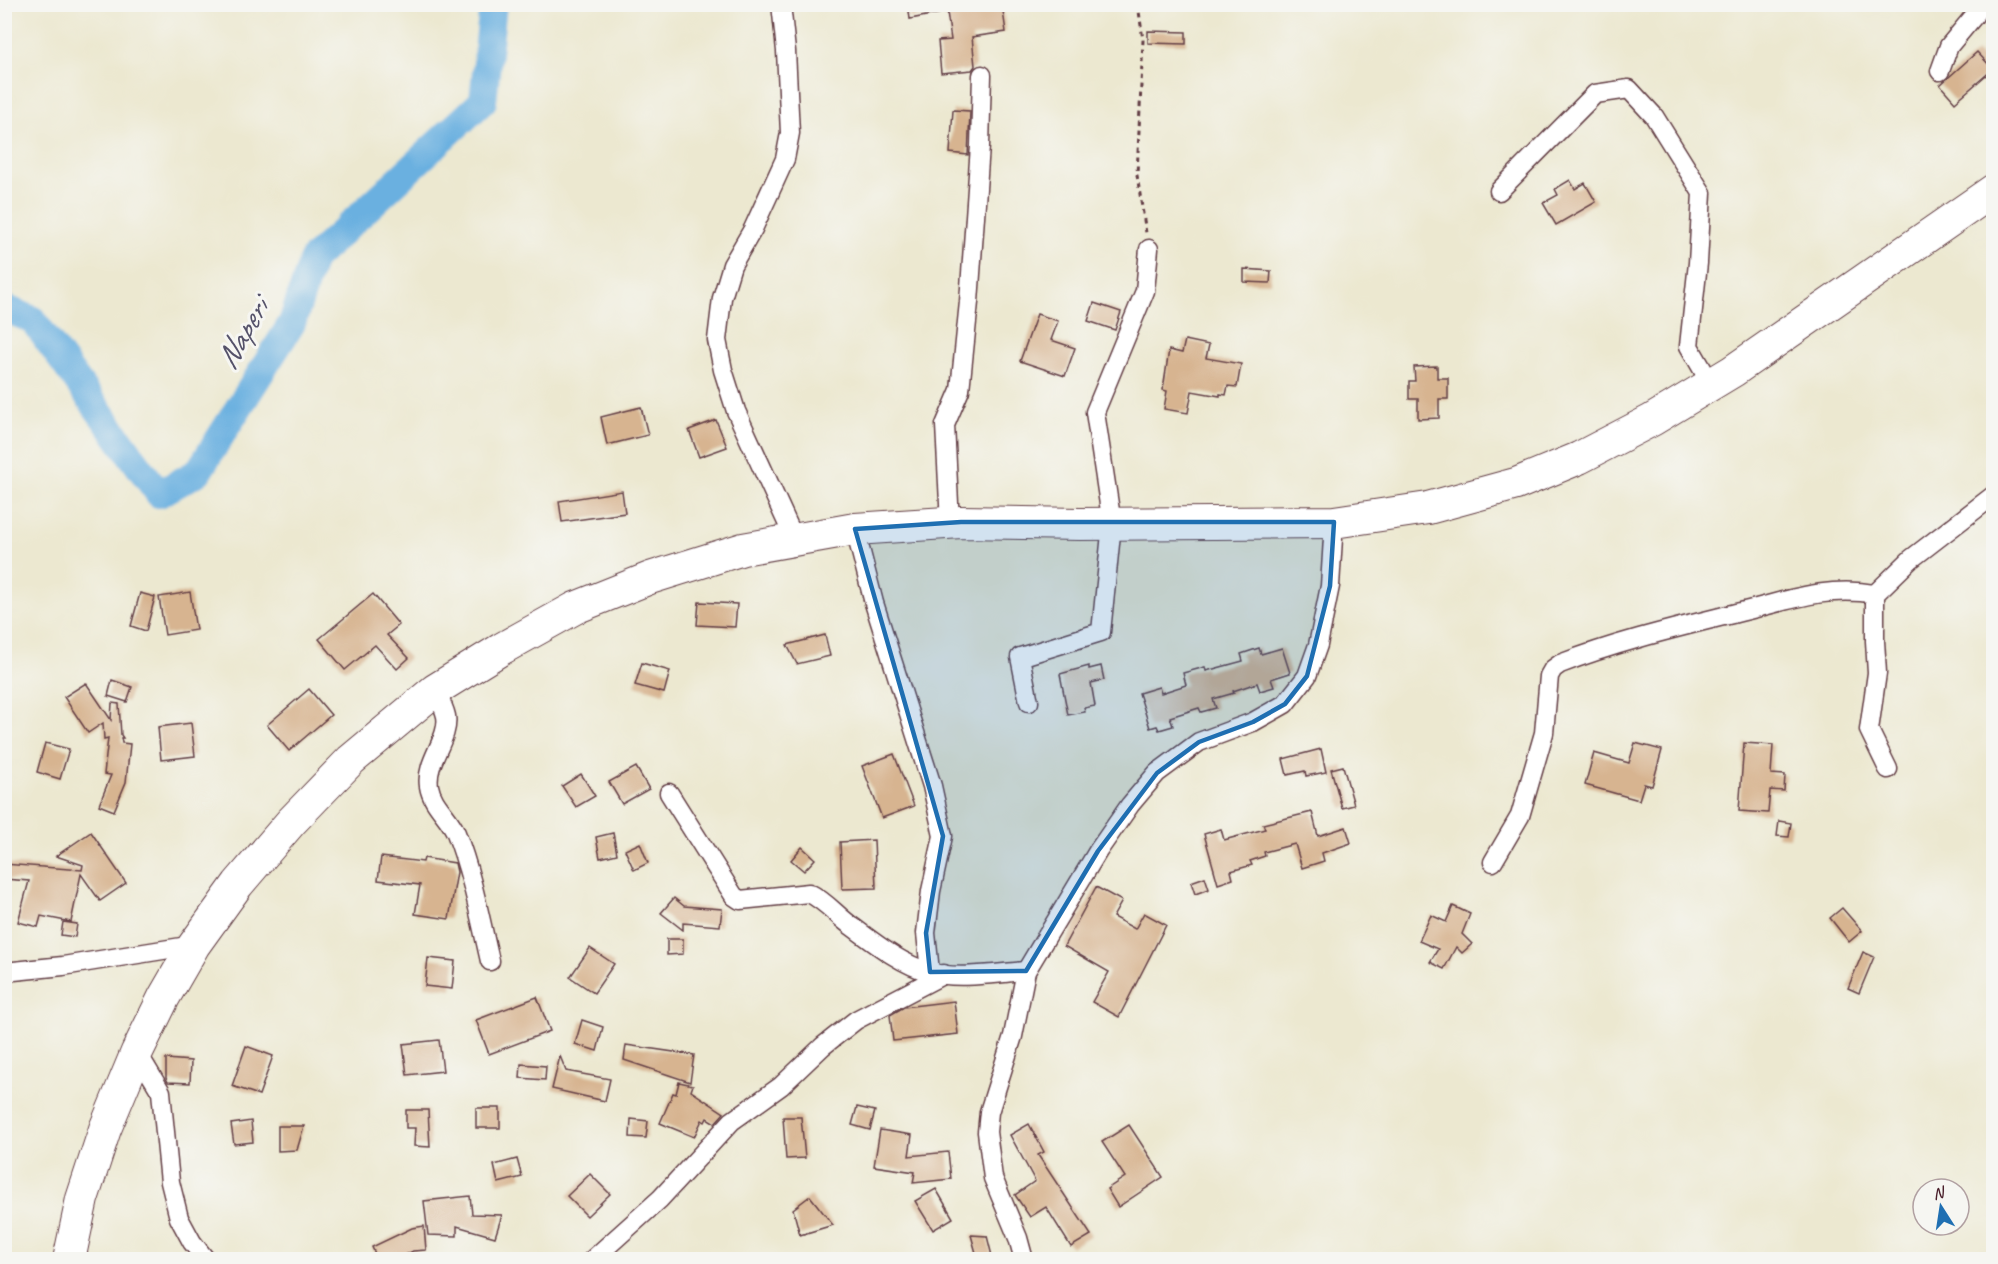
<svg xmlns="http://www.w3.org/2000/svg" width="1998" height="1264" font-family="Caveat,sans-serif">
  <style>
    .lines { fill: none; stroke-linecap: round; stroke-linejoin: round }
    .river { stroke: #6ab0e0; stroke-width: 28 }
    .building { fill: #d7b490 }
    .street-casing { stroke: #623d44; stroke-width: 21 }
    .highway-casing { stroke: #623d44; stroke-width: 34 }
    .path { stroke: #623d44; stroke-width: 3; stroke-dasharray: 4.5 4.5; stroke-linecap: butt }
    .street { stroke: #fff; stroke-width: 18 }
    .highway { stroke: #fff; stroke-width: 32 }
    .marked { fill: #1f6fb2; fill-opacity: 0.2; stroke: #1f6fb2; stroke-width: 4.5; stroke-linejoin: round }
    .labels { text-anchor: middle; dominant-baseline: central; stroke-width: 6; stroke-linejoin: round; paint-order: stroke }
    .water-label { font-size: 32px; font-style: italic; fill: #55526a; stroke: #f6f6f2 }
  </style>
  <rect width="100%" height="100%" fill="#f6f6f2"/>
  <filter id="ink" filterUnits="userSpaceOnUse"><feTurbulence type="fractalNoise" baseFrequency=".0167" numOctaves="2"/><feDisplacementMap in="SourceGraphic" scale="12" xChannelSelector="R" yChannelSelector="G"/><feConvolveMatrix kernelMatrix="1 2 1 2 8 2 1 2 1" color-interpolation-filters="sRGB"/></filter>
  <filter id="wash" filterUnits="userSpaceOnUse"><feTurbulence type="fractalNoise" baseFrequency=".008" numOctaves="4" result="noise"/><feDisplacementMap in="SourceGraphic" scale="24" xChannelSelector="R" yChannelSelector="G"/><feGaussianBlur stdDeviation="1.35" result="paint"/><feColorMatrix in="noise" values="0 0 0 0 0 0 0 0 0 0 0 0 0 0 0 0 0 1.4 0 .05"/><feComposite in="paint" operator="in"/></filter>
  <g filter="url(#wash)">
    <rect width="100%" height="100%" fill="#ece8d0"/>
    <g class="lines">
      <path class="river" d="M4,308l29,12 126,174 39,-22 94,-149 21,-64 170,-158 10,-97"/>
    </g>
    <g id="blocks">
      <g class="building">
        <path d="M908,4h94l4,28 -34,5 3,29 -3,4 -31,3 -3,-32 13,-1 -4,-28 -37,7z"/>
        <path d="M1148,31l38,1v12l-38,-1z"/>
        <path d="M1977,52l16,17 -38,33 -15,-17z"/>
        <path d="M953,110l17,1 -2,44 -18,-2z"/>
        <path d="M1570,180l5,9 10,-6 11,19 -40,23 -13,-22 15,-8 -3,-6z"/>
        <path d="M1244,269l27,2 -1,12 -26,-1z"/>
        <path d="M1094,303l27,9 -6,18 -27,-9z"/>
        <path d="M1037,314l21,7 -7,19 24,8 -10,28 -45,-15z"/>
        <path d="M1185,340l24,5 -3,13 35,6 -4,23 -9,-1 -2,9 -6,-1v2l-28,-5 -4,22 -24,-4 3,-18 -4,-1 6,-40 13,3z"/>
        <path d="M1437,366v12h11v21h-9v19l-21,1v-20h-9v-18h6l-1,-14z"/>
        <path d="M641,407l7,28 -41,10 -6,-28z"/>
        <path d="M716,420l11,27 -28,10 -10,-27z"/>
        <path d="M622,491l3,22 -63,9 -3,-21z"/>
        <path d="M190,592l6,38 -31,5 -6,-38z"/>
        <path d="M140,593l15,4 -9,34 -15,-5z"/>
        <path d="M373,594l26,31 -12,10 22,23 -12,11 -22,-24 -30,25 -26,-31z"/>
        <path d="M699,602l38,2 -2,23 -38,-2z"/>
        <path d="M825,635l5,21 -33,8 -10,-19z"/>
        <path d="M1259,648l2,6 21,-6 8,25 -19,6 3,8 -14,4 -3,-8 -24,8 1,2 -21,6 3,9 -15,4 -2,-4 -29,9 3,9 -14,4 -2,-4 -7,2 -11,-35 20,-6 2,6 25,-8 -3,-12 22,-6 1,4 37,-10 -2,-7z"/>
        <path d="M642,663l28,8 -6,22 -29,-8z"/>
        <path d="M1089,666v3l12,-3 3,14 -13,3 4,23 -11,2 1,4 -17,3 -8,-41z"/>
        <path d="M112,680l20,7 -5,15 -19,-6z"/>
        <path d="M86,683l25,37 1,-17 7,1 2,31 2,3h-2l1,5 8,1 -4,38 -12,29 -15,-6 12,-30 -7,-1 4,-36 -4,1 -1,-16 -15,10 -24,-36z"/>
        <path d="M309,689l22,26 -42,36 -22,-26z"/>
        <path d="M191,723l4,33 -34,4 -3,-33z"/>
        <path d="M45,743l24,6 -9,30 -23,-7z"/>
        <path d="M1635,743l27,7 -10,36 -8,-2 -5,16 -54,-15 9,-32 35,10z"/>
        <path d="M1744,743l29,2 -2,29 14,1 -1,16 -14,-1 -2,23 -29,-2z"/>
        <path d="M1321,749l5,23 -20,4 -1,-5 -18,4 -4,-16z"/>
        <path d="M894,754l20,52 -32,12 -20,-52z"/>
        <path d="M1343,766l11,39 -12,3 -11,-39z"/>
        <path d="M636,767l13,22 -27,15 -13,-22z"/>
        <path d="M581,774l14,22 -19,11 -14,-21z"/>
        <path d="M1312,812l6,24 28,-9 5,16 -29,10 2,8 -22,7 -7,-24 -31,8 1,4 -15,5 2,4 -21,6 2,8 -15,5 -14,-50 17,-5 3,11 41,-11 -2,-5z"/>
        <path d="M1779,821l12,2 -2,14 -12,-1z"/>
        <path d="M91,832l35,51 -26,18 -19,-27 -10,48 -30,-6 -3,11 -20,-5 11,-41 -25,-2v-15l78,6 1,-5 -27,-9z"/>
        <path d="M613,833l4,21 -17,4 -4,-21z"/>
        <path d="M874,840l2,48 -34,1 -2,-47z"/>
        <path d="M640,843l8,20 -14,7 -9,-20z"/>
        <path d="M802,847l13,12 -11,12 -13,-11z"/>
        <path d="M381,857l42,5 1,-4 31,5 2,9 -8,47 -34,-5 5,-29 -42,-5z"/>
        <path d="M1205,877l4,12 -14,5 -4,-12z"/>
        <path d="M1096,887l26,14 -9,16 22,12 9,-16 22,12 -47,92 -27,-15 17,-30 -45,-26z"/>
        <path d="M674,898l10,8 38,3 -2,17 -37,-3v7l-22,-17z"/>
        <path d="M1453,906l17,8 -8,20 10,10 -10,9 -6,-6 -12,22 -14,-7 8,-13 -19,-8 12,-26 15,7z"/>
        <path d="M1842,908l20,23 -13,11 -19,-24z"/>
        <path d="M63,922l14,2 -2,13 -14,-2z"/>
        <path d="M667,939h16v15l-16,1z"/>
        <path d="M590,948l24,16 -20,29 -24,-16z"/>
        <path d="M1863,952l11,5 -15,36 -11,-5z"/>
        <path d="M428,958l27,3 -3,28 -27,-3z"/>
        <path d="M537,997l13,34 -61,23 -13,-34z"/>
        <path d="M954,1001l4,33 -65,7 -3,-26 14,-8z"/>
        <path d="M582,1020l21,7 -6,24 -22,-7z"/>
        <path d="M439,1040l4,31 -36,4 -4,-31z"/>
        <path d="M626,1045l68,10 -4,27 -66,-22z"/>
        <path d="M246,1046l27,10 -14,39 -27,-9z"/>
        <path d="M560,1056l6,15 44,8 -5,22 -53,-12z"/>
        <path d="M166,1059l25,2 -1,22 -22,-1 -2,-4z"/>
        <path d="M521,1064l25,2 -1,14 -25,-2z"/>
        <path d="M679,1082l14,3 -2,6 33,22 -9,10 -8,-5 -2,4 -3,-2 -8,17 -34,-14 13,-30 3,1z"/>
        <path d="M857,1107l18,4 -5,19 -18,-5z"/>
        <rect x="476" y="1108" width="24" height="20"/>
        <path d="M406,1110h22l2,37 -16,-1 1,-18h-9z"/>
        <path d="M783,1117h18l4,41 -19,1z"/>
        <path d="M631,1119l17,2 -2,17 -16,-1z"/>
        <path d="M251,1121l2,21 -19,2 -3,-20z"/>
        <path d="M1029,1124l15,28 -6,3 53,80 -20,12 -25,-40 -16,10 -15,-22 20,-14 -25,-46z"/>
        <path d="M1129,1125l34,52 -45,30 -11,-18 18,-12 -23,-35z"/>
        <path d="M278,1126h26l-7,24 -19,1z"/>
        <path d="M880,1130l32,5 -3,21 39,-4 3,27 -38,4 2,-11 -41,-6z"/>
        <path d="M517,1159l5,18 -24,6 -4,-18z"/>
        <path d="M590,1174l20,20 -23,22 -20,-20z"/>
        <path d="M936,1189l17,29 -20,12 -18,-29z"/>
        <path d="M470,1196l2,18 30,1 -7,22 -38,-11v10l-29,-1 -4,-34z"/>
        <path d="M810,1196l23,29 -33,10 -7,-26z"/>
        <path d="M424,1226l2,24 -13,1 -17,9h-18l-6,-13 40,-19z"/>
        <path d="M971,1235l16,1 5,20 -14,4z"/>
      </g>
    </g>
  </g>
  <g filter="url(#ink)">
    <use href="#blocks" fill-opacity="0" stroke="#623d44" stroke-width="1.5"/>
    <g class="lines">
      <g class="street-casing">
        <g id="street">
          <path d="M781,4l5,47 4,82 -5,26 -32,70 -21,36 -10,33 -5,42 6,30 13,41 59,129"/>
          <path d="M1940,71l9,-25 25,-30 6,-12"/>
          <path d="M1499,191l96,-97 34,-5 25,27 48,77 -4,70 -9,83 22,38"/>
          <path d="M950,523l-5,-98 15,-35 9,-88 11,-156 2,-71"/>
          <path d="M855,529l19,74 58,183 11,50 -12,55 -5,42 4,39"/>
          <path d="M435,690c4,8 9,17 11,26 4,23 -21,45 -17,70 3,19 20,30 27,47 16,41 24,85 34,128"/>
          <path d="M1029,702l-9,-45 81,-25 11,-108 -17,-112 50,-121 4,-42"/>
          <path d="M1888,769l-19,-39 8,-57 -2,-32v-47l36,-35 83,-64"/>
          <path d="M669,793l65,103 6,4 69,-7c17,8 29,24 44,34 23,17 48,37 76,45 27,8 69,1 97,-1"/>
          <path d="M1493,862l27,-46 24,-83 5,-57 4,-7 7,-5c57,-22 116,-36 176,-51 48,-11 89,-28 139,-19"/>
          <path d="M4,972l59,-6 131,-21"/>
          <path d="M137,1052l24,40 9,90 9,36 13,24 14,18"/>
          <path d="M592,1260l68,-61 72,-78 49,-35 42,-40 33,-26 88,-46"/>
          <path d="M1024,1260l-6,-22 -25,-60 -6,-46 2,-20 24,-76 13,-65 72,-120 32,-46 27,-32 42,-31 54,-20 32,-18 22,-28 11,-31 12,-59 4,-64"/>
        </g>
      </g>
      <g class="highway-casing">
        <path id="highway" d="M69,1260l13,-61 23,-70 32,-77 27,-55 30,-52 44,-61 53,-62 60,-62 84,-70 68,-42 72,-40 75,-30 93,-29 112,-20 106,-7 119,2 254,-2 94,-14 88,-24 63,-26 73,-38 81,-49 261,-181"/>
      </g>
      <path class="path" d="M1138,4l5,36 -6,135 9,58"/>
      <use href="#street" class="street"/>
      <use href="#highway" class="highway"/>
    </g>
  </g>
  <path class="marked" d="M961,522h373l-4,64 -23,90 -22,28 -32,18 -54,20 -42,31 -59,78 -72,120 -96,1 -4,-39 17,-97 -88,-307z"/>
  <g class="labels">
    <g class="water-label">
      <text transform="translate(242 334) rotate(-60)">Naperi</text>
    </g>
  </g>
  <rect width="1998" height="1264" fill="none" stroke="#f6f6f2" stroke-width="24"/>
  <g transform="translate(1941 1207) rotate(348)"><circle r="28" fill="#f6f6f2" stroke="#b1a0a2" stroke-width="1.5"/>
  <path d="M0-4.5L10 22L0 15L-10 22Z" fill="#1f6fb2"/>
  <text y="-9" font-size="16" font-weight="bold" text-anchor="middle" fill="#4a1f2b">N</text>
  </g>
</svg>
